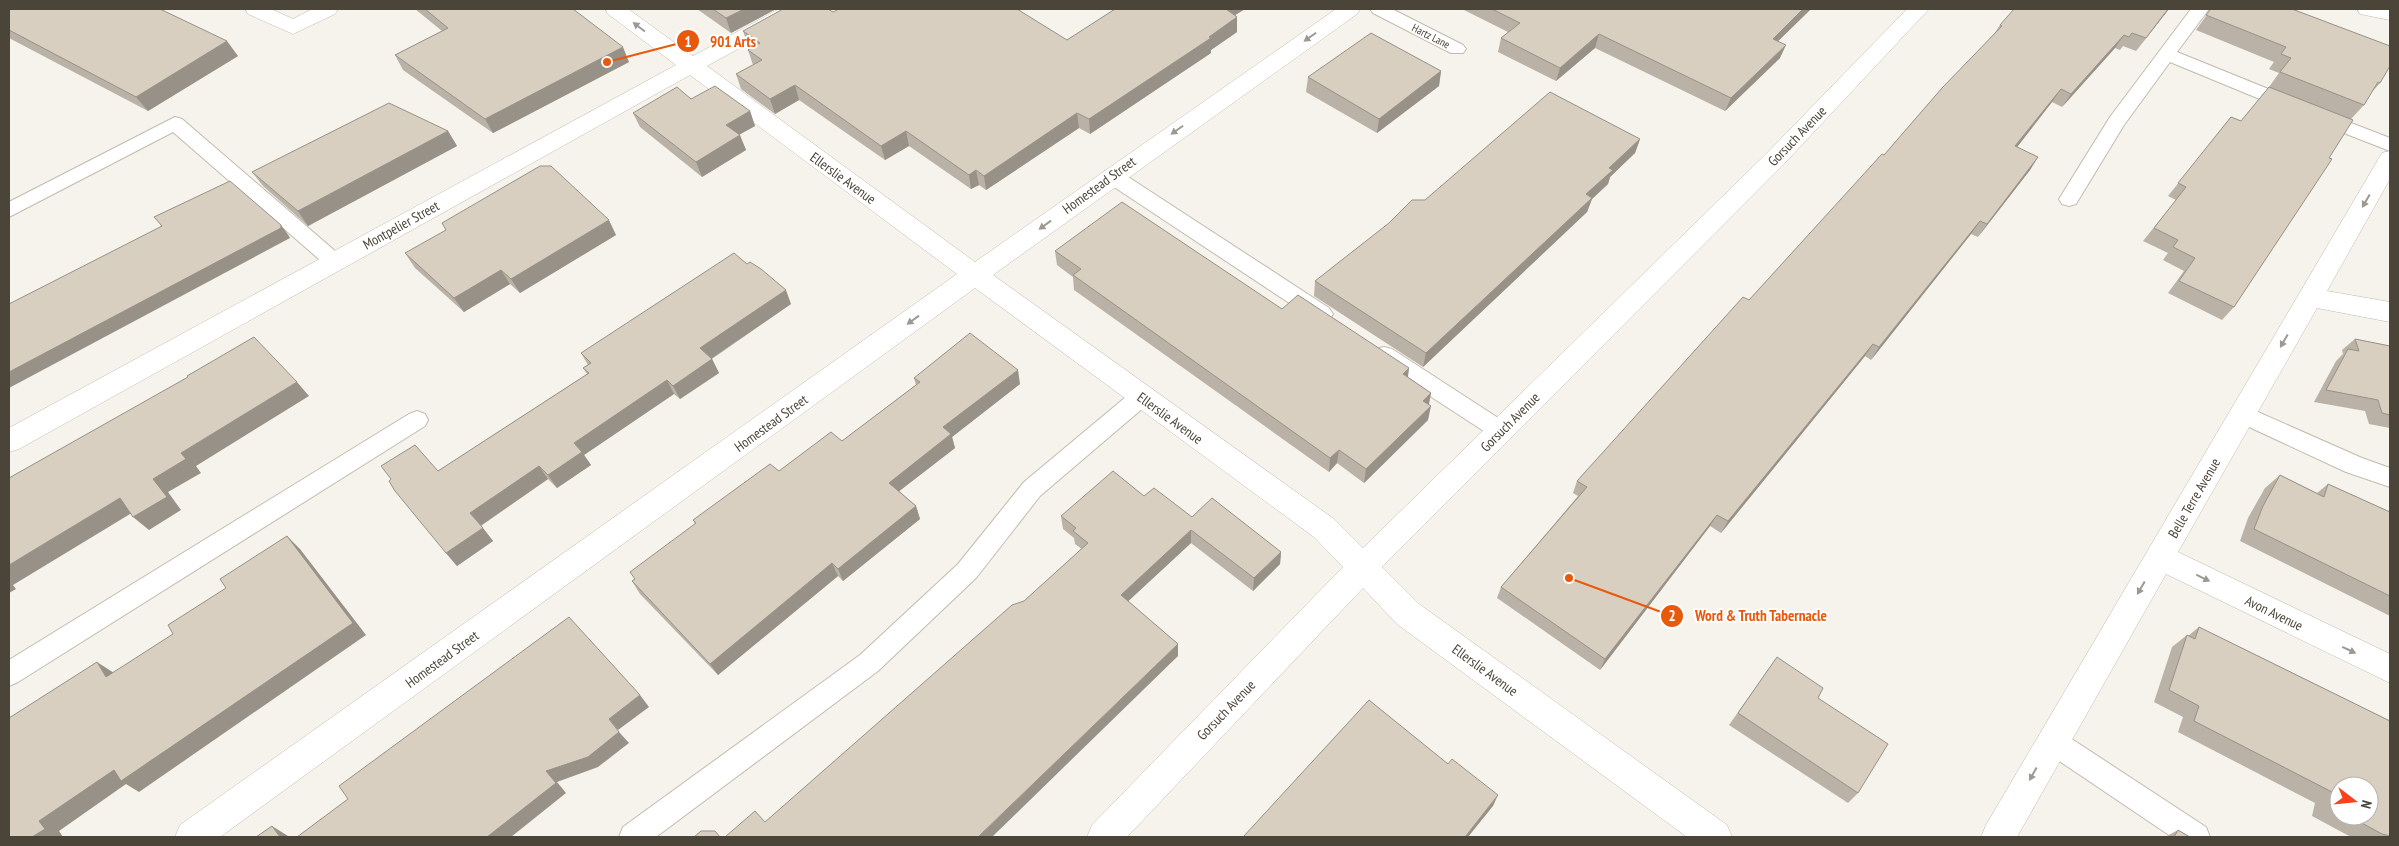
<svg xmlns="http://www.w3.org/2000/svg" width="2399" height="846" font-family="'PT Sans Narrow',sans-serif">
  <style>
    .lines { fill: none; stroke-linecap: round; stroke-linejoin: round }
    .lane-casing { stroke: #c2bbae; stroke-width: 2 }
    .street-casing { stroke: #c2bbae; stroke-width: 1 }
    .lane { fill: #fff; fill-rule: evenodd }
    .street { fill: #fff; fill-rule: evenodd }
    .wall { fill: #bab2a6; fill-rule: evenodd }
    .shaded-wall { fill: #979187 }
    .building { fill: #d8cfc1; stroke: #979187 }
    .oneway { fill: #9c9892 }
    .labels { text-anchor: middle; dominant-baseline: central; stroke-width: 4; stroke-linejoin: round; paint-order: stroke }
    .far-street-label { font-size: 11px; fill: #4b4439; stroke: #fff }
    .street-label { font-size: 14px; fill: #4b4439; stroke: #fff }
    .leader { fill: none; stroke: #e8590c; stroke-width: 2 }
    .callout-dot { fill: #e8590c; stroke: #fff; stroke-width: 2 }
    .mark-label { font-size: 15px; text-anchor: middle; font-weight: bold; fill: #fff }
    .callout-label { font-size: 15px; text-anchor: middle; font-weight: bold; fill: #e8590c; stroke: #fff; stroke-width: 4; stroke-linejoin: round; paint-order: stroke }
  </style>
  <rect width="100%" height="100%" fill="#f6f3ec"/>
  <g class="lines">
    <g class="lane-casing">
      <g id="lane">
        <path d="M1370,9h22l71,36 3,4 -3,4h-12l-78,-40z"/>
        <path d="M2191,9h18l-32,43 121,49 2,4 -2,4 -7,2 -7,-2 -114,-47 -46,63 -48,79 -7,2 -7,-2 -3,-5 51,-82z"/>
        <path d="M2320,111l70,27v13l-77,-30 -2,-4 2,-4z"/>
        <path d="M175,117l7,2 160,138 3,5 -3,5 -7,2 -7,-2 -155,-135 -164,85v-15z"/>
        <path d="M1112,169l7,2 210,137 4,6 -4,6 -7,2 -7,-2 -210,-139 -3,-5 3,-5z"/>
        <path d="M1384,347l8,2 117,76 3,6 -3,6 -8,3 -8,-3 -117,-76 -3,-6 3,-6z"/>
        <path d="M1141,388l8,3 3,6 -3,6 -109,93 -64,82 -98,93 -222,166h-37l4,-10 237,-172 98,-91 66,-82 109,-91z"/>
        <path d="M2242,405l120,53 28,10v19l-44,-15 -112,-52 -3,-6 3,-6z"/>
        <path d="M417,411l8,3 3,6 -3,6 -407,256 -9,4v-26l400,-246z"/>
        <path d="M2052,728l9,4 145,95 4,10h-38l-129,-87 -4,-9 4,-9z"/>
      </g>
    </g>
    <g class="street-casing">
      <g id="street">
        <path d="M245,9h26l22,10 19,-10h26l-3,5 -42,20 -45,-20z"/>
        <path d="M605,9h23l65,47 86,-47h25l-3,5 -94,52 268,196 361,-253h24l-3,5 -364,261 341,244 29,29 404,-395 140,-144h22l-146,156 -401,402 37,37 308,221 5,12h-45l-290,-213 -34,-36 -236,249h-40l5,-12 251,-258 -29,-30 -339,-249 -755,549h-45l5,-12 777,-551 -267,-199 -671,374 -10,3v-24l667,-363 -68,-51z"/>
        <path d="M2357,9h33v11l-30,-6z"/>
        <path d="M2390,151v28l-63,112 63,11v20l-73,-14 -139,244 212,102v29l-224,-109 -149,263h-36l5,-12 396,-672z"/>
      </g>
    </g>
    <use href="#lane" class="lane"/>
    <use href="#street" class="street"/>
  </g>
  <g class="wall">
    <path d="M9,9l229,47 -90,55 -139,-73z"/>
    <path d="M415,9h158l56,53 -136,71 -90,-63 -8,-15 47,-24z"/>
    <path d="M697,9h79l-45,24z"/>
    <path d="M1115,9h130l-10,6 2,2v15l-26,18v3l-121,81 -11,-6 -93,62 -7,-5 -8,4 -62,-43 -24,14 -86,-60 -24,14 -34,-25 -5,-15 17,-9 -5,-15 3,-2 -3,-2 -5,-15 90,-19 234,28z"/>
    <path d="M1464,9h347l-33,32 2,17 -55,53 -130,-63 -39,33 -58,-29 3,-14 7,-6 -44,-22z"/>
    <path d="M2169,9l-33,42 -13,-5 -3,4 -5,-2 -53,59 -10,-5 -35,45 21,10 -8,13 -52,67 -7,-3 -100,126 -6,-4 -144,177 -11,-7 -110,144 -103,-72 4,-11 77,-91 -5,-3 4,-12 172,-181 135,-145 110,-121 6,-9z"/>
    <path d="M2211,9l169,74 -9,10 -7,12 -13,14 -117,188 -12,13 -54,-27 16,-22 -21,-11 5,-7 -25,-12 33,-41 -8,-4 63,-79 10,4 28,-34 10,-14 -10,-4 5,-7 -78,-32z"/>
    <path d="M1441,71l-2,15 -62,47 -71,-41 2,-15z"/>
    <path d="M750,111l5,15 -16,9 7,15 -44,27 -62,-50 -7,-14z"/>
    <path d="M448,131l9,15 -149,80 -45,-40 -11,-14z"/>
    <path d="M1640,139l-5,14 -25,24 -2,7 -16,15 -5,13 -164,155 -109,-71 1,-15 110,-81z"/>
    <path d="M616,235l-96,58 -10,-9 -46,28 -49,-44 -10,-15z"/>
    <path d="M1055,251l227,58 127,59 -1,9 23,16 -2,12 -1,15 -64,63 -27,-20 -8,9 -255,-182 -1,-13 -16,-12z"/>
    <path d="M791,304l-79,55 7,14 -39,26 -6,-5 -90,61 7,10 -34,23 -9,-9 -67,47 12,15 -36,25 -11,-13 -8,-82 149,-97 -4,-6 5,-3 -7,-12z"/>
    <path d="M2355,339l35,7v82l-21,-4 -4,-13 -51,-9 22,-41 7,-7 -1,-4z"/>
    <path d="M914,378l106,6 -68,53 3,11 -56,43 17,15 4,13 -77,62 -5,-5 -120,99 -78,-81 -8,-13 63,-57 -2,-4 149,-79 74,-56z"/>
    <path d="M2280,475l37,18 11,-9 62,28v104l-150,-75 8,-23 17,-30z"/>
    <path d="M1144,496l48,21 89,35 -1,12 -27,27 -62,-48 -63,58 50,43v12l-413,166 259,-221 58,-52 -7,-5 -1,-6 -11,-9 -2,-13z"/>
    <path d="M2199,627l191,94v116h-39l-39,-21 3,-13 -137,-71 5,-15 -29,-15 18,-55 15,-12 1,1zM2339,786l30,30h-30z"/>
    <path d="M1777,657l81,136 -10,10 -119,-78z"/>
    <path d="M2178,830l12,7h-25z"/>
  </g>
  <g class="shaded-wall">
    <path d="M744,9h32l-45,24 -5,-15z"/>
    <path d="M1225,9h20l-21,13z"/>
    <path d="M1803,9h8l-44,43 6,-13z"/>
    <path d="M2168,9h1l-33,42 10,-13z"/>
    <path d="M1237,17v15l-26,18v3l-121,81 -1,-15z"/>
    <path d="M1599,34l-4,14 -39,33 4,-13z"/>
    <path d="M2124,35l-9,13 -53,59 9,-13z"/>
    <path d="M227,41l11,15 -90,55 -12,-14z"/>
    <path d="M1786,45l-6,13 -55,53 6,-13z"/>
    <path d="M623,47l6,15 -136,71 -8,-14z"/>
    <path d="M1441,71l-2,15 -62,47 2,-14z"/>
    <path d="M795,85l4,15 -24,14 -5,-15z"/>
    <path d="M2061,89l-9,13 -45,58 8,-14z"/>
    <path d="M750,111l5,15 -24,13 -5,-14z"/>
    <path d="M1077,113l2,15 -93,62 -2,-14z"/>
    <path d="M448,131l9,15 -149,80 -10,-15z"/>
    <path d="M906,131l3,15 -24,14 -4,-14z"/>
    <path d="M740,135l6,15 -44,27 -6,-15z"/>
    <path d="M1640,139l-5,14 -25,24 -2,7 -16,15 -5,13 -164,155 3,-14 160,-159 23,-26z"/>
    <path d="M2038,157l-8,13 -52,67 9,-13z"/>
    <path d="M976,170l3,15 -8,4 -2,-14z"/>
    <path d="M609,220l7,15 -96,58 -9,-14z"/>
    <path d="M1980,221l-9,13 -100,126 8,-13z"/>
    <path d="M281,225l8,11 1,2 -281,150v-16z"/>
    <path d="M501,270l9,14 -46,28 -10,-14z"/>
    <path d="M786,290l5,14 -85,58 -6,-14z"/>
    <path d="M1873,344l-8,12 -144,177 7,-12z"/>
    <path d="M712,359l7,14 -39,26 -7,-13z"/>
    <path d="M1409,368l-2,14 -4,-8z"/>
    <path d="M1018,370l2,14 -68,53 3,11 -62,48 -4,-13 54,-56z"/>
    <path d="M667,380l7,14 -90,61 7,10 -34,23 -9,-13 26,-32z"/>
    <path d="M297,382l12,14 -113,70 5,7 -33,19 13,18 -32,20 -16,-13 20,-38 28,-26z"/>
    <path d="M1431,393l-3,14 -5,-6z"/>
    <path d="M1431,406l-3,14 -64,63 2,-14z"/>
    <path d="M1339,450l-2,13 -8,9 1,-14z"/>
    <path d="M539,466l9,13 -68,47 -10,-13z"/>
    <path d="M120,498l15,13 -122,74 3,4 -7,4v-28z"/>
    <path d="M916,506l4,13 -77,62 -5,-12z"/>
    <path d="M1717,515l-7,11 -110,144 5,-11z"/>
    <path d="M483,528l10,13 -36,25 -11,-13z"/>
    <path d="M1191,530v13l-69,64 -1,-12z"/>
    <path d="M287,536l13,13 66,86 -227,157 -13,-8 -67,47 4,6h-31l7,-16z"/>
    <path d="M1281,552l-1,12 -27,27 1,-13z"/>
    <path d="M832,563l6,13 -120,99 -8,-11z"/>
    <path d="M1178,644v12l-186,181h-14z"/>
    <path d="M97,662l17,11 -8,4z"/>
    <path d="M640,695l9,12 -31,23 -9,-11z"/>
    <path d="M619,732l10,11 -31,24 -41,15 9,11 -55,44h-24l59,-66z"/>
    <path d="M1498,795l-5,11 -25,31h-3z"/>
    <path d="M272,826l16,10 1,1h-9z"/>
  </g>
  <g class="building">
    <path d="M9,9h151l67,32 -91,56 -127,-67z"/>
    <path d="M425,9h148l50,38 -138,72 -90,-64 53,-27z"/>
    <path d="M713,9h31l-18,9z"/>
    <path d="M783,9h45l5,3 6,-3h178l50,31 48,-31h111l11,8 -28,20 2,1 -122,81 -12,-6 -93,63 -8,-6 -7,5 -63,-44 -25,15 -86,-61 -25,14 -34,-25 26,-14 -14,-10 12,-7 -17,-12z"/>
    <path d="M1492,9h311l-30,30 13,6 -55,53 -132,-64 -39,34 -59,-30 19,-15z"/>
    <path d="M2014,9h154l-22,29 -14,-5 -3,4 -5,-2 -53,59 -10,-5 -46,57 23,11 -51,67 -7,-3 -101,126 -6,-3 -145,177 -11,-6 -112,144 -104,-72 86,-100 -10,-6 166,-184 6,3 133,-146 2,1 58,-67 60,-62 -2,-1z"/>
    <path d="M2211,9h81l98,37v20l-10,17 -2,-1 -14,23 -84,-33 11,-14 -10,-4 5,-7 -80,-32z"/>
    <path d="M1371,33l70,38 -62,48 -71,-42z"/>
    <path d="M715,86l35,25 -24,14 14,10 -44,27 -63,-49 44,-26 14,12z"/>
    <path d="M2269,87l84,33 -24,38 3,1 -98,148 -55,-26 16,-23 -22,-11 5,-7 -24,-12 32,-41 -8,-4 53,-66 10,4z"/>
    <path d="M1550,92l90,47 -31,29 4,2 -27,24 6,4 -166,155 -111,-72 74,-58 23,-23h13z"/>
    <path d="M389,103l59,28 -150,80 -46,-39z"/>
    <path d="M540,166h11l58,54 -98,59 -10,-9 -47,28 -49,-45 41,-23 -4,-7z"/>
    <path d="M230,181l51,44v3l-272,144v-68l153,-78 -8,-9z"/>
    <path d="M1122,202l160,107 16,-14 111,73 -6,6 28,19 -8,8 8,5 -65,63 -27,-19 -9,8 -257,-183 8,-6 -26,-18z"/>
    <path d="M734,253l13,11 3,-2 11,7 25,21 -86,58 12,11 -39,27 -6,-6 -93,63 8,9 -34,23 -9,-9 -69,47 13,15 -37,25 -51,-62 -6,-10 2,-2 -10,-13 34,-21 23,26 151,-98 -6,-5 8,-5 -10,-10z"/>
    <path d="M970,333l48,37 -75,57 8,7 -62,49 27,23 -78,63 -6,-6 -122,101 -78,-83 3,-2 -5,-7 66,-49 -3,-3 77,-56 9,7 52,-39 11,9 78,-59 -6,-4z"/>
    <path d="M254,337l43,45 -116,71 5,6 -33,20 14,18 -34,20 -13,-19 -111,67v-87l179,-101 -1,-1z"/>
    <path d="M2355,339l35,7v69l-8,-2 -4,-13 -52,-10 22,-41 11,2z"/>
    <path d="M1113,471l31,25 10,-8 38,29 20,-19 69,54 -27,26 -63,-48 -70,65 57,49 -200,193h-253l30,-26 10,11 247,-217 12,-4 64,-58 -15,-12 3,-3 -15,-12z"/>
    <path d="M2280,475l44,22 4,-13 62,28v84l-136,-67 9,-23z"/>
    <path d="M287,536l66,87 -232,158 -7,-11 -75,51 6,8 -13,8h-23v-119l88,-56 9,15 67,-43 -5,-9 58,-37 -6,-9z"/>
    <path d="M569,617l71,78 -31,24 10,13 -31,25 -42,14 10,12 -69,54h-190l51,-38 -9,-13z"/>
    <path d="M2199,627l191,94v115l-8,-2 -33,-18h20v-30h-30v25l-9,-5 4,-13 -140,-72 5,-15 -30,-16 18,-55 8,4z"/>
    <path d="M1777,657l46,31 -5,10 70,46 -30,49 -120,-80z"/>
    <path d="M1369,700l79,64 4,-5 46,36 -33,42h-222z"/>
    <path d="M272,826l8,11h-24z"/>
    <path d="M2178,830l12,7h-16z"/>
    <path d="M701,831h14l5,6h-26z"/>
  </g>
  <defs><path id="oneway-solid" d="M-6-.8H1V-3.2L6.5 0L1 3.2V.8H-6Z" transform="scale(1.25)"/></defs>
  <g class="oneway">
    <use href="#oneway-solid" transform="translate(639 27) rotate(-143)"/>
    <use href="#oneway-solid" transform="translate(1310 37) rotate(145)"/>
    <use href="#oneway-solid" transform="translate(1177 130) rotate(145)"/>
    <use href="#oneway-solid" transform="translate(2366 201) rotate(120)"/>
    <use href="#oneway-solid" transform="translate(1045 225) rotate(144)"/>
    <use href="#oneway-solid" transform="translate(913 320) rotate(144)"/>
    <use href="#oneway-solid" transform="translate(2284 341) rotate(120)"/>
    <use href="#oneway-solid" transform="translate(2203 578) rotate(26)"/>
    <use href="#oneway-solid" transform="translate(2141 588) rotate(120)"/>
    <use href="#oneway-solid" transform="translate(2349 650) rotate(25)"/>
    <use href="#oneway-solid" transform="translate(2033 774) rotate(119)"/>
  </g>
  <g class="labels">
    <g class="far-street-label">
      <text transform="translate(1431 36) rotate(27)">Hartz Lane</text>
    </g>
    <g class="street-label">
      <text transform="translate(1797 136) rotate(-46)">Gorsuch Avenue</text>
      <text transform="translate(843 178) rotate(36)">Ellerslie Avenue</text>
      <text transform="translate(1099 185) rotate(-36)">Homestead Street</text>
      <text transform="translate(401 225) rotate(-29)">Montpelier Street</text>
      <text transform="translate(1170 418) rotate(36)">Ellerslie Avenue</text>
      <text transform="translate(1510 422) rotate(-45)">Gorsuch Avenue</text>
      <text transform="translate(771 423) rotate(-36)">Homestead Street</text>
      <text transform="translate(2194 498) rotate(-60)">Belle Terre Avenue</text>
      <text transform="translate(2274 613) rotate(26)">Avon Avenue</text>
      <text transform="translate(442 659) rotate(-36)">Homestead Street</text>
      <text transform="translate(1485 670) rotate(36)">Ellerslie Avenue</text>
      <text transform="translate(1226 710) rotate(-46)">Gorsuch Avenue</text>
    </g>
  </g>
  <path class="leader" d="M607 62L688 41M1569 578L1672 616"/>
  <g class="callout-dot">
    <circle cx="607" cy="62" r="5"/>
    <circle cx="1569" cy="578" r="5"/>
    <circle cx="688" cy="41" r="12"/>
    <circle cx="1672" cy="616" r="12"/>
  </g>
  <g class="mark-label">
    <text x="688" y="47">1</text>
    <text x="1672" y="621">2</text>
  </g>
  <g class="callout-label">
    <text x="733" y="47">901 Arts</text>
    <text x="1761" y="621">Word &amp; Truth Tabernacle</text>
  </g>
  <rect width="2399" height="846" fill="none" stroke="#4b4439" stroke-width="20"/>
  <g transform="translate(2354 801) rotate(106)"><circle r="24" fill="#ffffff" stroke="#b7b4b0"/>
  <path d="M0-4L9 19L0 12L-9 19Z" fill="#fc3f1d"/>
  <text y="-8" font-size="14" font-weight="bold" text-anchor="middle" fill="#4b4439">N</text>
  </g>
</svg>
